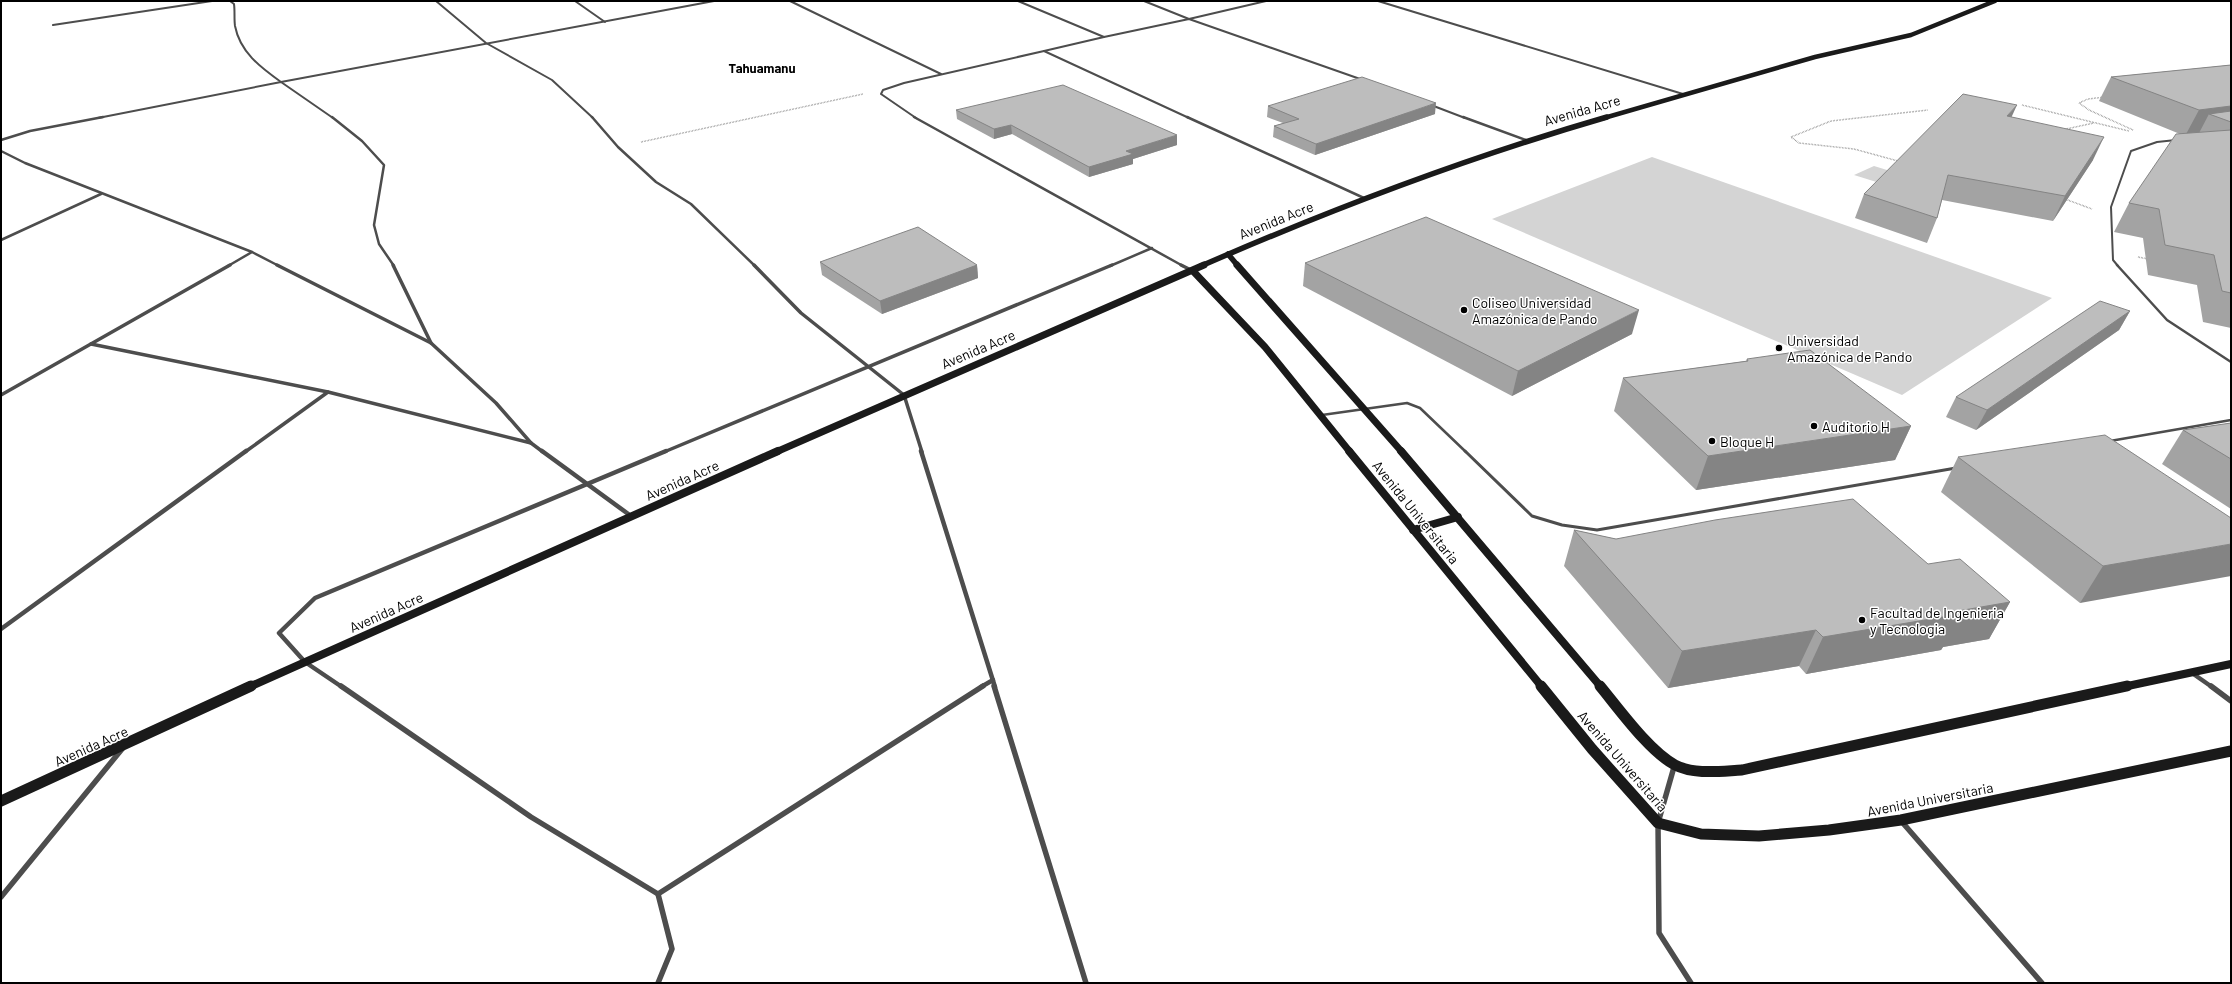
<svg xmlns="http://www.w3.org/2000/svg" width="2232" height="984" font-family="Barlow,sans-serif">
  <style>
    .green { fill: #d4d4d4 }
    .lines { fill: none; stroke-linecap: round; stroke-linejoin: round }
    .path { stroke: #6f6f6f; stroke-width: 1.5; stroke-dasharray: 0.5 1; stroke-linecap: butt }
    .service-far2 { stroke: #4d4d4d; stroke-width: 2 }
    .service-far1 { stroke: #4d4d4d; stroke-width: 2.5 }
    .service { stroke: #4d4d4d; stroke-width: 3 }
    .minor-far4 { stroke: #4d4d4d; stroke-width: 2 }
    .minor-far3 { stroke: #4d4d4d; stroke-width: 2.5 }
    .minor-far2 { stroke: #4d4d4d; stroke-width: 3.5 }
    .minor-far1 { stroke: #4d4d4d; stroke-width: 4.5 }
    .minor { stroke: #4d4d4d; stroke-width: 5.5 }
    .secondary-far4 { stroke: #1a1a1a; stroke-width: 4.5 }
    .secondary-far3 { stroke: #1a1a1a; stroke-width: 5.5 }
    .secondary-far2 { stroke: #1a1a1a; stroke-width: 7 }
    .secondary-far1 { stroke: #1a1a1a; stroke-width: 8 }
    .secondary { stroke: #1a1a1a; stroke-width: 11 }
    .wall { fill: #a3a3a3 }
    .shaded-wall { fill: #848484 }
    .building { fill: #bdbdbd; stroke: #848484 }
    .poi-dot { fill: #000; stroke: #fff; stroke-width: 1.5 }
    .labels { text-anchor: middle; dominant-baseline: central; stroke-width: 3; stroke-linejoin: round; paint-order: stroke }
    .far-neighbourhood-label { font-size: 13px; font-weight: bold; fill: #000; stroke: #fff }
    .street-label { font-size: 14px; fill: #000; stroke: #fff }
    .poi-label { font-size: 14px; fill: #000; stroke: #fff; text-anchor: start }
  </style>
  <rect width="100%" height="100%" fill="#fff"/>
  <g class="green">
    <path d="M1652,157l400,141 -150,97 -410,-176z"/>
    <path d="M1874,166l78,24 -18,10 -80,-25z"/>
  </g>
  <g class="lines">
    <g class="path">
      <path d="M2105,97l-17,2 -9,4 10,7 44,20"/>
      <path d="M2022,105l107,26"/>
      <path d="M2066,129l28,-6"/>
      <path d="M641,142l222,-48"/>
      <path d="M1898,161l-44,-12 -55,-6 -8,-6 40,-16 97,-11"/>
      <path d="M2065,199l27,10"/>
      <path d="M2138,257l10,2"/>
    </g>
    <path class="service-far2" d="M2118,266l-5,-6 -2,-53 20,-56 26,-9 19,-2"/>
    <g class="service-far1">
      <path d="M2117,265l50,55 64,42"/>
      <path d="M1322,415l85,-12 13,5 46,44"/>
      <path d="M2110,441l121,-21"/>
    </g>
    <path class="service" d="M1465,451l67,65 30,9 35,5 359,-62"/>
    <g class="minor-far4">
      <path d="M230,1l4,3c1,7 0,15 1,22 5,26 25,41 46,56l433,-81"/>
      <path d="M436,1l50,42 66,37 41,38"/>
      <path d="M575,1l30,21"/>
      <path d="M790,1l151,73"/>
      <path d="M1018,1l86,36 85,-18 174,61"/>
      <path d="M1144,1l45,18 77,-18"/>
      <path d="M1378,1l305,93"/>
      <path d="M53,25l159,-24"/>
      <path d="M1104,37l-60,14 145,67"/>
      <path d="M1431,105l34,13"/>
      <path d="M98,118l183,-36 52,36"/>
      <path d="M916,118l-35,-24 2,-4 21,-7 140,-32"/>
    </g>
    <g class="minor-far3">
      <path d="M332,117l30,24 22,24 -10,60 5,19 15,22"/>
      <path d="M592,117l26,30 38,35 35,22 64,62"/>
      <path d="M914,117l269,149"/>
      <path d="M1187,117l177,81"/>
      <path d="M1463,117l63,23"/>
      <path d="M1,140l29,-9 73,-14"/>
      <path d="M1,151l24,12 227,89 27,14"/>
      <path d="M1,240l100,-46"/>
      <path d="M228,266l24,-14"/>
      <path d="M1110,266l42,-18"/>
    </g>
    <g class="minor-far2">
      <path d="M277,265l154,78 65,60 35,40 12,9"/>
      <path d="M393,265l38,78"/>
      <path d="M754,265l47,48 103,82 18,57"/>
      <path d="M1181,265l12,6"/>
      <path d="M91,344l237,48 203,51"/>
      <path d="M1,395l229,-130"/>
      <path d="M245,452l83,-60"/>
      <path d="M664,452l448,-187"/>
    </g>
    <g class="minor-far1">
      <path d="M542,451l89,65"/>
      <path d="M921,451l74,236"/>
      <path d="M1,629l245,-178"/>
      <path d="M2192,673l20,14"/>
      <path d="M342,687l-37,-25 -26,-29 36,-35 351,-147"/>
      <path d="M981,687l12,-7"/>
    </g>
    <g class="minor">
      <path d="M341,686l190,131 127,77 14,55 -14,34"/>
      <path d="M994,686l92,297"/>
      <path d="M2211,686l20,15"/>
      <path d="M1674,767l-16,56 1,110 32,50"/>
      <path d="M1902,822l140,161"/>
      <path d="M658,894l325,-208"/>
      <path d="M1,897l121,-148"/>
    </g>
    <path class="secondary-far4" d="M1604,118l211,-61 96,-22 84,-34"/>
    <g class="secondary-far3">
      <path d="M1228,254l10,12"/>
      <path d="M1201,266c133,-58 268,-109 406,-149"/>
    </g>
    <g class="secondary-far2">
      <path d="M1237,265l165,187"/>
      <path d="M1193,271l72,76 85,105"/>
      <path d="M776,452l428,-187"/>
    </g>
    <g class="secondary-far1">
      <path d="M1349,451l193,236"/>
      <path d="M1401,451l200,236"/>
      <path d="M1413,530l45,-13"/>
      <path d="M249,687l529,-236"/>
      <path d="M2123,687l108,-23"/>
    </g>
    <g class="secondary">
      <path d="M1541,686l51,63 66,74 43,11 58,2 70,-6 72,-10 330,-69"/>
      <path d="M1600,686c19,23 49,65 75,79 19,10 46,6 67,5l385,-84"/>
      <path d="M1,801l250,-115"/>
    </g>
  </g>
  <g class="wall">
    <path d="M2231,65v263l-28,-6 -6,-37 -49,-10 -5,-37 -29,-6 15,-29 51,-69 -81,-33 12,-24z"/>
    <path d="M1268,106l167,8 -120,41 -42,-18 1,-11 9,-3 -16,-6z"/>
    <path d="M956,110l221,35 -44,14v5l-44,13 -77,-43 -18,5 -37,-20z"/>
    <path d="M2012,117l81,43 -40,61 -111,-21 -5,18 -10,25 -72,-25 9,-24z"/>
    <path d="M820,262l157,3 1,13 -96,36 -60,-39z"/>
    <path d="M1305,263l327,71 -120,62 -209,-110z"/>
    <path d="M2130,311l-11,19 -143,100 -30,-13 10,-20z"/>
    <path d="M1747,359l164,67 -16,34 -199,30 -82,-79 9,-33 123,-17z"/>
    <path d="M2231,423v86l-69,-45 21,-34z"/>
    <path d="M1958,457l273,61 -151,85 -139,-111z"/>
    <path d="M1574,530l42,9 312,25 82,38 -21,37 -46,8 -2,3 -135,24 -7,-8 -131,22 -104,-122z"/>
  </g>
  <g class="shaded-wall">
    <path d="M1436,103l-1,11 -120,41 1,-11z"/>
    <path d="M2017,105l-10,22v-11z"/>
    <path d="M2231,106v16l-22,-8 -11,21 -13,1 14,-26z"/>
    <path d="M1011,125l1,9 -18,5v-10z"/>
    <path d="M1177,135v10l-44,14v5l-44,13v-10l37,-16z"/>
    <path d="M2104,137l-11,23 -40,61 12,-25z"/>
    <path d="M977,265l1,13 -96,36 -2,-13z"/>
    <path d="M1639,310l-7,24 -120,62 6,-25z"/>
    <path d="M2130,311l-11,19 -143,100 11,-20z"/>
    <path d="M1911,426l-16,34 -199,30 12,-34z"/>
    <path d="M2231,544v32l-151,27 23,-37z"/>
    <path d="M2010,602l-21,37 -46,8 -2,3 -135,24 17,-37 135,-26z"/>
    <path d="M1816,630l-17,36 -131,22 14,-37z"/>
  </g>
  <g class="building">
    <path d="M2231,65v41l-32,4 -88,-33z"/>
    <path d="M1362,77l74,26 -120,41 -42,-18 25,-7 -31,-13z"/>
    <path d="M1063,85l114,50 -51,16 7,3 -44,13 -78,-42 -17,4 -38,-19z"/>
    <path d="M1963,94l54,11 -10,11 97,21 -39,59 -117,-21 -11,43 -73,-24z"/>
    <path d="M2231,111v11l-22,-8z"/>
    <path d="M2231,130v163l-9,-2 -8,-36 -49,-10 -6,-36 -30,-6 47,-69z"/>
    <path d="M1426,217l213,93 -121,61 -213,-108z"/>
    <path d="M918,227l59,38 -97,36 -60,-39z"/>
    <path d="M2100,301l30,10 -143,99 -31,-13z"/>
    <path d="M1810,350l101,76 -203,30 -85,-78 125,-17 -1,-2z"/>
    <path d="M2231,423v36l-48,-29z"/>
    <path d="M2105,435l126,83v26l-128,22 -145,-109z"/>
    <path d="M1853,499l75,65 32,-5 50,43 -52,9 3,3 -138,23 -7,-7 -134,21 -108,-121 42,9 99,-19z"/>
  </g>
  <g class="poi-dot">
    <circle cx="1464" cy="310" r="4"/>
    <circle cx="1779" cy="348" r="4"/>
    <circle cx="1814" cy="426" r="4"/>
    <circle cx="1712" cy="441" r="4"/>
    <circle cx="1862" cy="620" r="4"/>
  </g>
  <g class="labels">
    <g class="far-neighbourhood-label">
      <text x="762" y="68">Tahuamanu</text>
    </g>
    <g class="street-label">
      <text transform="translate(1582 110) rotate(-16)">Avenida Acre</text>
      <text transform="translate(1276 220) rotate(-22)">Avenida Acre</text>
      <text transform="translate(978 349) rotate(-23)">Avenida Acre</text>
      <text transform="translate(682 480) rotate(-24)">Avenida Acre</text>
      <text transform="translate(1416 512) rotate(51)">Avenida Universitaria</text>
      <text transform="translate(386 612) rotate(-24)">Avenida Acre</text>
      <text transform="translate(91 746) rotate(-24)">Avenida Acre</text>
      <text transform="translate(1623 761) rotate(49)">Avenida Universitaria</text>
      <text transform="translate(1930 799) rotate(-11)">Avenida Universitaria</text>
    </g>
    <g class="poi-label">
      <text x="1472" y="302">Coliseo Universidad<tspan x="1472" dy="16">Amazónica de Pando</tspan></text>
      <text x="1787" y="340">Universidad<tspan x="1787" dy="16">Amazónica de Pando</tspan></text>
      <text x="1822" y="426">Auditorio H</text>
      <text x="1720" y="441">Bloque H</text>
      <text x="1870" y="612">Facultad de Ingenieria<tspan x="1870" dy="16">y Tecnologia</tspan></text>
    </g>
  </g>
  <rect width="2232" height="984" fill="none" stroke="#000000" stroke-width="4"/>
</svg>
